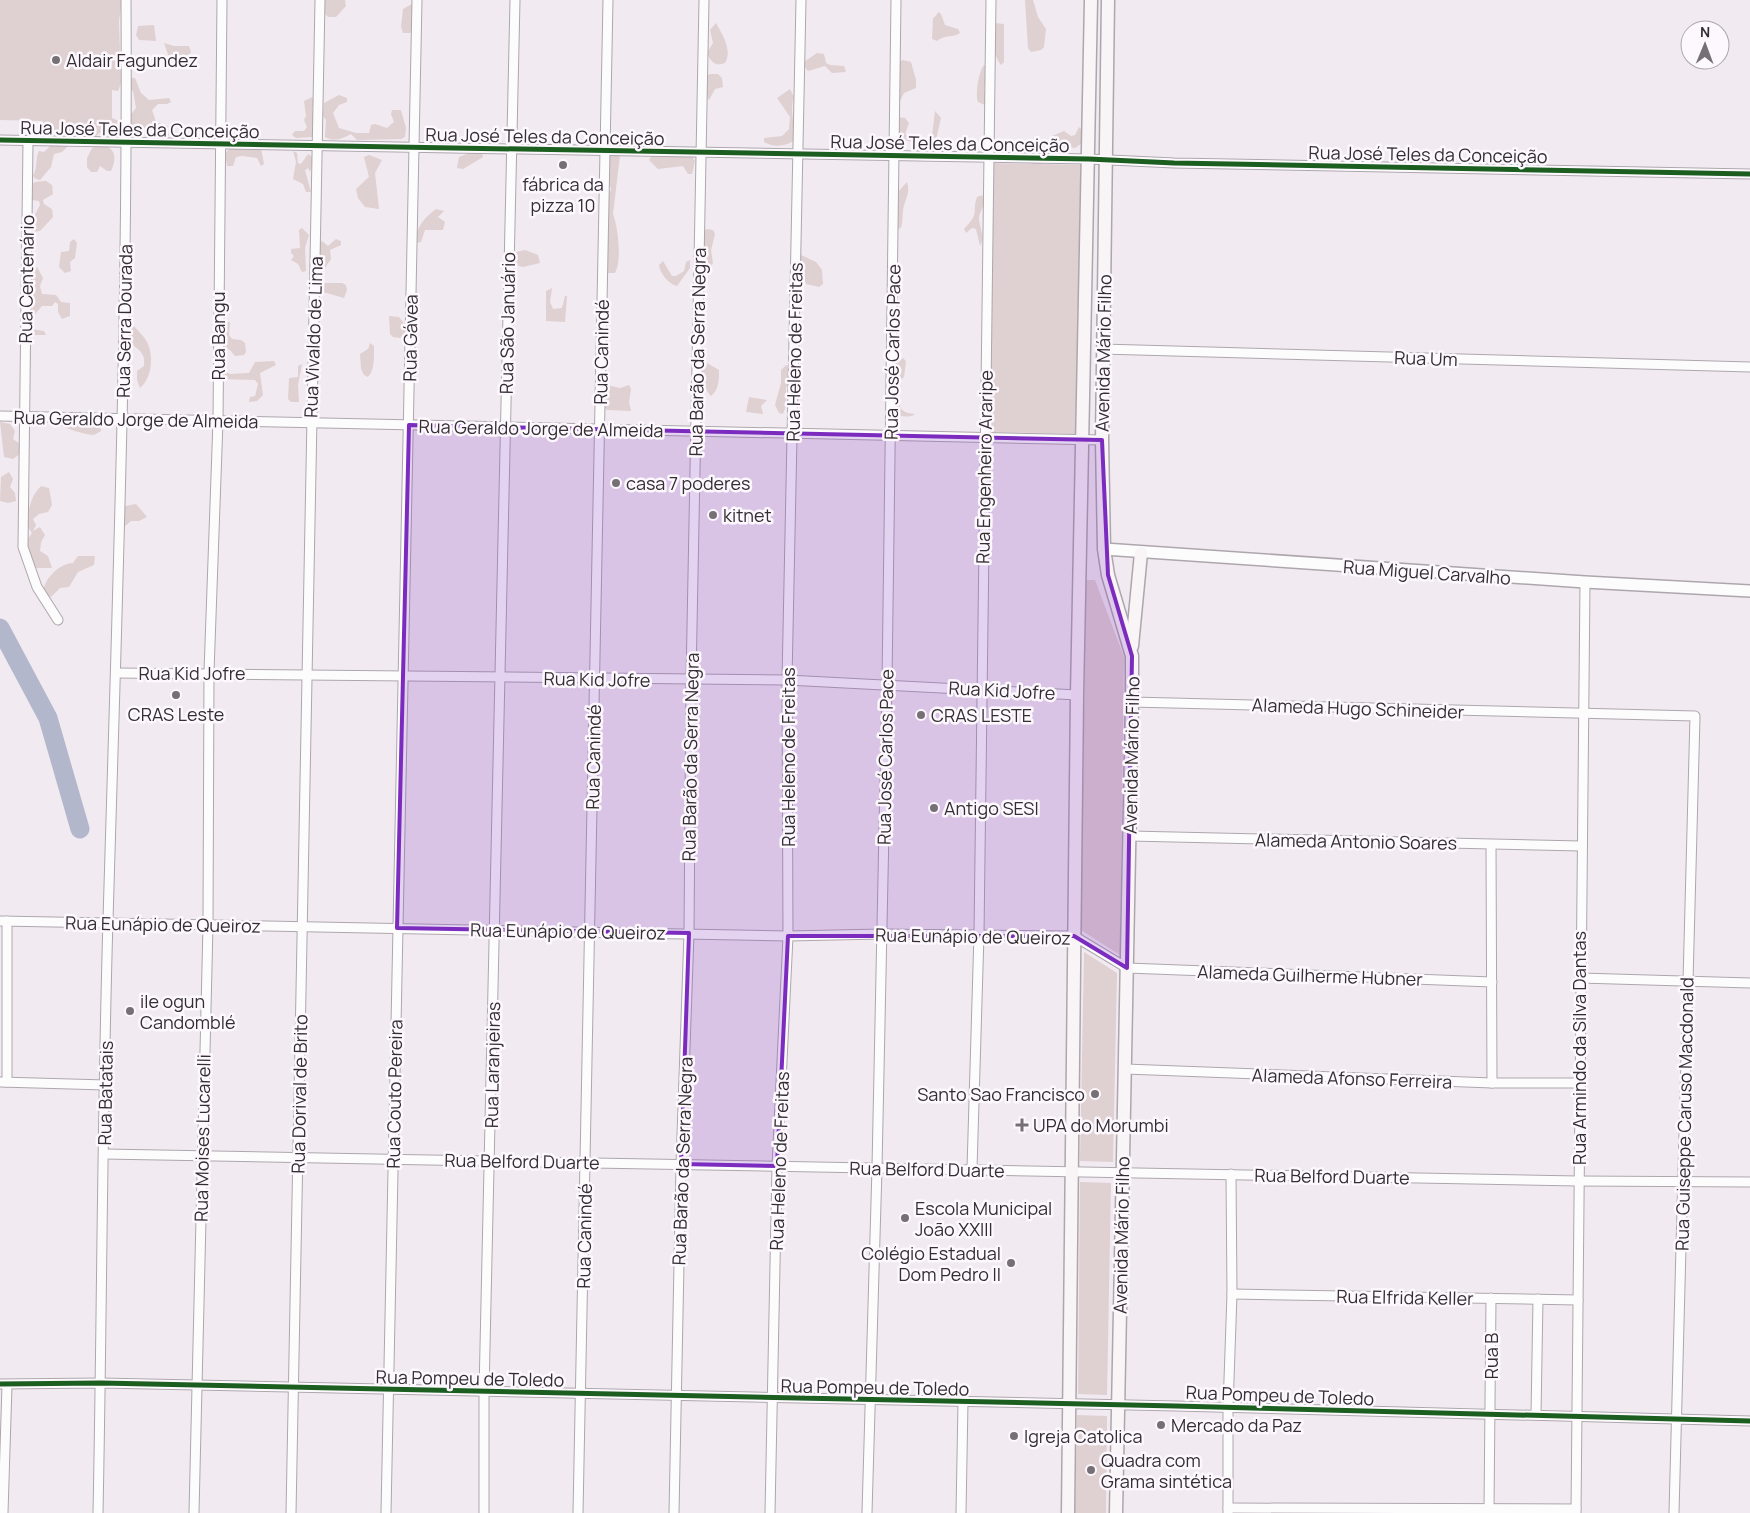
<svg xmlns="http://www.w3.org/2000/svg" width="1750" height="1513" font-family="Manrope,sans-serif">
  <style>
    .green { fill: #dfd0d1 }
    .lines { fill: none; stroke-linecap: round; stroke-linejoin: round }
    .river { stroke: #b3b7cc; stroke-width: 19 }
    .minor-casing { stroke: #ada7ad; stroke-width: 11 }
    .tertiary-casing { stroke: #ada7ad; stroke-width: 14 }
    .secondary-casing { stroke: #ada7ad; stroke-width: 15 }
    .minor { stroke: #fdfcfd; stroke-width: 9 }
    .tertiary { stroke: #fdfcfd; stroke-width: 11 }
    .secondary { stroke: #f9f4f6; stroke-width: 12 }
    .cycleway-casing { stroke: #fdf8fd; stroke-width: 8 }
    .cycleway { stroke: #1b5e20; stroke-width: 5 }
    .marked { fill: #7b2cbf; fill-opacity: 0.2; stroke: #7b2cbf; stroke-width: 4; stroke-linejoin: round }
    .poi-dot { fill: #767076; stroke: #fdf8fd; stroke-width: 2 }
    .labels { text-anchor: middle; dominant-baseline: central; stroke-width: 5; stroke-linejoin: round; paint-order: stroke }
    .poi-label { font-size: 18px; fill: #342e33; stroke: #fdf8fd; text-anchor: start }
    .street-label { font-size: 18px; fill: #342e33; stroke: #fdf8fd }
  </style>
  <rect width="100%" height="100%" fill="#f2eaf1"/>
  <g class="green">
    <path d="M0,0h122l-3,21 2,62 -3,8 -6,-1v28l7,3v14l-17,-4 -6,5 -12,1 -8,-4 -36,-2 -3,-3 6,-7 -43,-1z"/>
    <path d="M325,0h20l1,6 -10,11h-8l-6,-6z"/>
    <path d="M1025,0h8l5,17 8,12 -2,18 -3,3 -10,2 -3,-4z"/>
    <path d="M412,4l2,23 -4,6h-7l-2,-6 2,-18z"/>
    <path d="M938,12l3,2 4,11 13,4 2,4c-7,5 -14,1 -23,8l-5,-2 1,-21 3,-2z"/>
    <path d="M716,23c6,11 17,28 9,40 -10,4 -14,-1 -18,-10l6,-10 -3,-13z"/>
    <path d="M996,23l8,1v38l-3,3c-8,-9 -10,-33 -5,-42z"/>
    <path d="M154,25l2,16 -17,-1 -3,-5 2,-9z"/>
    <path d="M164,43l10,3h15l2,6 -5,7 -17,-2z"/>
    <path d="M817,53l7,1 2,9 4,2 14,1 2,6 -14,1 -7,-7 -17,5 -4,-5v-4z"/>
    <path d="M903,60l8,2 5,18v8l-12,5 -4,8 -3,-3v-35z"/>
    <path d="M984,65l4,2 -4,22 4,8 -3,8 -7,-3c-3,-7 1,-32 6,-37z"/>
    <path d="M710,74h8l4,4 1,9 -8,2 -6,11 -4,-7 1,-17z"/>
    <path d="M131,78h4l6,15 8,7 20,-2 2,4 -4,2h-9l-6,6 4,12 12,4 2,8 -3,3 -9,3 -7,-12 -4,-1 -8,4 -10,-9v-5l7,-9 -3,-17 -4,-3z"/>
    <path d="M790,89l4,8c-5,13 2,29 -1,44 -8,6 -21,6 -29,1v-4l18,-2 7,-7 1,-12 -13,-19z"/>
    <path d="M339,95l8,3v4l-8,3 -6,8 6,15 17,5h13l2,-8 4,-1 12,4 7,-6 -3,-8 1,-4h9l5,18 -1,9 -4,2 -44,1 -6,-6c-9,5 -17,8 -26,3l1,-17 -3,-4 1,-13z"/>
    <path d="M312,97l2,4 -2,9 3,3 -3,12 1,12 -17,1 -4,-3 3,-4h9l3,-4 -3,-7 2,-4 -2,-15z"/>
    <path d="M935,111l6,7 -5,22 -11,4 -23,-4 -3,-6 -1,-17 7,1 4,5 -4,11 8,5 16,1 3,-4z"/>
    <path d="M1079,127l3,3v13l-7,5 -23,-3v-9l12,-5 7,5 4,-1z"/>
    <path d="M60,143l8,3 -6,6 -8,2 -3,13 -11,13 -4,-1 -3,-3c5,-9 2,-17 6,-25l5,1 8,-8z"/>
    <path d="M101,145c15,2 16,14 10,26h-4l-7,-5 -3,6h-6l-4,-5v-9l5,-10z"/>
    <path d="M231,148h30l3,16 -3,2 -4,-8 -15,-2 -6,1 -3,9h-6l-2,-13z"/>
    <path d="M293,151l4,2 1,10 3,1 7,-10 6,4 -4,14 -2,-4 -3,2 6,22h-5l-3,-8 -10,-5 3,-17z"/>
    <path d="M472,152l10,1 1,4 -20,12 -6,-1 2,-11z"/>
    <path d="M610,153l10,2 -7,59c5,13 9,46 2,59h-8l-3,-7 2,-61 5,-16 -6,-17z"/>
    <path d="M653,153l37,1 5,7 -3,13h-4l-5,-8 -25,3 -9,-9z"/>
    <path d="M369,155l13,5 -7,13 4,36 -14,-2 -7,-9 -2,-9 13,-12 -5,-20z"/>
    <path d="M1041,161l2,3 44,1 -7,269 -93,-2 3,-269 40,1z"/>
    <path d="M46,181l6,4 1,9 -10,6 1,4 8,5 1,8 -13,14 -8,1 -2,-8 10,-19 -1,-4 -8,-1v-15l4,-3z"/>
    <path d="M907,182c4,12 -3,18 -4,29 -1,6 0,11 -2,17l-4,1 -1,-35z"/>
    <path d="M982,195c5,10 -2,14 -3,23 0,10 7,19 1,28l-4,-17 -4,-1 -6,5 -2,-4c17,-18 7,-14 13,-32z"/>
    <path d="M436,209l8,2 -6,6 7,5 -2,8h-18l-4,12 -4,1c-3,-14 8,-26 19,-34z"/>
    <path d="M302,228l7,7 -4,13 1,23 -4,1 -4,-8 -7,-4 3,-4 -3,-3v-4l9,-1 -1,-18z"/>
    <path d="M707,229l6,1 2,4 -4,16 2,13 -4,6 -7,-4 2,-34z"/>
    <path d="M74,239l3,4 -2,15 -5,4 1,9 -6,2 -6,-6 2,-15 8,-1 1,-9z"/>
    <path d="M336,239l5,2v4l-11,5 1,9c-6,9 -10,13 -7,24h18l4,2 1,5 -3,8 -21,-6c-9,-13 -2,-21 0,-34l-6,-6 2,-8 3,-3 6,5z"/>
    <path d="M525,250l13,5 2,8 -17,4 -8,-2 -3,-12z"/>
    <path d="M801,255l15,7 6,8 1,14 -4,3 -13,-3 -8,-25z"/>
    <path d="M690,260v8l-13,18c-8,-2 -17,-12 -18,-21l4,-4 9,15h4l8,-5 2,-9z"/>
    <path d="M37,267l6,11 -3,8 2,8 14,1 5,7 9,1v13l-8,3 -4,-7v-8l-3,-2 -3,4h-10c-6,7 -13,13 -11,23l13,2 2,4h-16l1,-64z"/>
    <path d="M552,288l-2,14 3,7 9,-1 3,-12h2l-2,26 -19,-1v-30z"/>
    <path d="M389,316l10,1 4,5 3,12 -6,4 -7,-1 -3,-3z"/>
    <path d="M223,322h7l-1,13 3,4 9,1 4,3 1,9 -2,3 -9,1 -5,-6 -8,-2 -3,-19z"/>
    <path d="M134,326c4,5 10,10 13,16 7,14 5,36 -7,46l-3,-8v-9l7,-5c2,-16 -8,-16 -16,-26v-8z"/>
    <path d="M370,343l4,3c0,9 1,24 -6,31l-4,-2 -3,-6 -1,-15 8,-5z"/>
    <path d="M227,358l-1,14 4,2 19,-1 6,-11 19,-1 2,4 -16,8 3,22 -6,6 -8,1 1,-5 5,-1 3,-12 -3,-4 -34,-1 1,-20z"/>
    <path d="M903,358l3,3 -2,16 -7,6c6,15 -6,29 18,31 -7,5 -16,2 -23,-3l2,-45z"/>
    <path d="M707,363l12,7c0,9 0,20 -8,26 -5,-4 -10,-19 -10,-27z"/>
    <path d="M302,364l-4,21 1,17h-8l-3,-3 1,-21 9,-1v-11z"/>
    <path d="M786,365l4,2 3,8 -7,13v18l-3,8 -4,-1 -4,-8 6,-22v-13z"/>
    <path d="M607,385l13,3 9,-3 2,4 -2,13 2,9 -24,-1 -3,-3z"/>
    <path d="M749,397l18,3 -6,6 2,8 -17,-2z"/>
    <path d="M92,420l8,3 1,8 -7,4c-11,-1 -32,-7 -40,-14z"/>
    <path d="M0,422l10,2 5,7 -2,8 7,5v10l-7,5 -9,-2z"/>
    <path d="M9,472l4,7 -3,8 5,6 1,8 -8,2 -8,-2 1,-24z"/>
    <path d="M41,486l8,2 3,17 -4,7 -9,2 -6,5 3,6 -3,6 7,-4 5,8 -4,7 -1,9 8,5 4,12h-20v-8l-4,-5 -1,-15 5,-7 -5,-7c1,-15 3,-29 14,-40z"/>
    <path d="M136,504l11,13 -8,4h-8l-7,6 -5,-7 1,-13z"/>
    <path d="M78,556h17l-1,9 -16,7 -9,15 -9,1 -9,9 -8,-3c0,-14 15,-30 30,-31z"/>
    <path d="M1086,580h9l29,77 -4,298 -39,-25z"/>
    <path d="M1084,952l33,21 -4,189 -33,-1z"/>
    <path d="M1080,1182l31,1 -4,212 -29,-1z"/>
    <path d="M1077,1415l30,1 -1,97h-31z"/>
  </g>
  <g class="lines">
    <path class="river" d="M0,628l48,90 32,111"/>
    <g class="minor-casing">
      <g id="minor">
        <path d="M0,140l1089,19 85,4 576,11"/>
        <path d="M28,141l-5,406 14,40 21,33"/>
        <path d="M1102,349l648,18"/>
        <path d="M0,416l1102,24"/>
        <path d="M117,673l670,7 290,15"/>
        <path d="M1132,702l563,14 -21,797"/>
        <path d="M1130,836l451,10"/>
        <path d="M1491,845l1,238"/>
        <path d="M0,921l788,15 94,-2 192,2 53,32 365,14"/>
        <path d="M1580,978l170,5"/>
        <path d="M1125,1069l367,14h87"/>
        <path d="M0,1082l106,3"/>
        <path d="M7,1082v-161"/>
        <path d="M104,1154l1474,27 172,1"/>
        <path d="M972,1169l7,-235 12,-934"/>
        <path d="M1232,1294l346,6"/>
        <path d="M0,1384l101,-1 1075,23 574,15"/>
        <path d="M1536,1415l2,-116"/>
        <path d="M1228,1508l348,1"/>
        <path d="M1489,1509l2,-211"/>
        <path d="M3,1513l4,-128"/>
        <path d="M98,1513c4,-198 4,-396 10,-593 9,-307 20,-613 18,-920"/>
        <path d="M194,1513l14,-588 1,-253 9,-251 4,-421"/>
        <path d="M291,1513l29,-1513"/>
        <path d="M386,1513l31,-1513"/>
        <path d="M484,1513v-121l31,-1392"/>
        <path d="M578,1513l30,-1513"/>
        <path d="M674,1513l7,-349 8,-231 2,-253 13,-680"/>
        <path d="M770,1513l7,-347 11,-230 -1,-256 14,-680"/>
        <path d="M867,1513l10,-345 10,-484 9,-684"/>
        <path d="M961,1513l2,-111"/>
        <path d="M1228,1513v-105l4,-114 -1,-120"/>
        <path d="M1576,1513l9,-931"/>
      </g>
    </g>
    <g class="tertiary-casing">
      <path id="tertiary" d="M1104,549l481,33 165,9"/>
    </g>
    <g class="secondary-casing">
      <g id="secondary">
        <path d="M1108,0l-6,440 2,109 4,26 24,81v46l-16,811"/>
        <path d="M1132,646l9,-93"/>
        <path d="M1068,1513l9,-818 14,-695"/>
      </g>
    </g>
    <use href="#minor" class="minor"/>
    <use href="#tertiary" class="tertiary"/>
    <use href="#secondary" class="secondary"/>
    <g class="cycleway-casing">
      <g id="cycleway">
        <path d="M0,140l1089,19 85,4 576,11"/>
        <path d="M0,1384l101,-1 1075,23 574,15"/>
      </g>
    </g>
    <use href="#cycleway" class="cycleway"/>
  </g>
  <path class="marked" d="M409,425l693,15 6,135 24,81 -5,312 -53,-32h-286l-11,230 -96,-2 8,-231 -292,-5z"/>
  <g class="poi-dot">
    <circle cx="56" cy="60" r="5"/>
    <circle cx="563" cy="165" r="5"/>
    <circle cx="616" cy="483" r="5"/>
    <circle cx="713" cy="515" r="5"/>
    <circle cx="176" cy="695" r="5"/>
    <circle cx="921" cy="715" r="5"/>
    <circle cx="934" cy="808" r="5"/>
    <circle cx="130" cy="1011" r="5"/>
    <circle cx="1095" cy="1094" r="5"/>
    <path d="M1019.5 1117.5h5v5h5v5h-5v5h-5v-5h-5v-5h5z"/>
    <circle cx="905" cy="1218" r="5"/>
    <circle cx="1011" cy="1263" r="5"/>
    <circle cx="1161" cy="1425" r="5"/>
    <circle cx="1014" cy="1436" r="5"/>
    <circle cx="1091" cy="1470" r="5"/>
  </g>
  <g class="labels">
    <g class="poi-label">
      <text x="66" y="60">Aldair Fagundez</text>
      <text x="563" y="184" text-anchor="middle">fábrica da<tspan x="563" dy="21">pizza 10</tspan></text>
      <text x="626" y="483">casa 7 poderes</text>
      <text x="723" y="515">kitnet</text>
      <text x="176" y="714" text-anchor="middle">CRAS Leste</text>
      <text x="931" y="715">CRAS LESTE</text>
      <text x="944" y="808">Antigo SESI</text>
      <text x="140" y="1001">ile ogun<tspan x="140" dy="21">Candomblé</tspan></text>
      <text x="1085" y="1094" text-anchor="end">Santo Sao Francisco</text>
      <text x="1033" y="1125">UPA do Morumbi</text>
      <text x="915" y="1208">Escola Municipal<tspan x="915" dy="21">João XXIII</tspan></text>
      <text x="1001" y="1253" text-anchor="end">Colégio Estadual<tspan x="1001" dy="21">Dom Pedro II</tspan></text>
      <text x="1171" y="1425">Mercado da Paz</text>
      <text x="1024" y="1436">Igreja Catolica</text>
      <text x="1101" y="1460">Quadra com<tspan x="1101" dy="21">Grama sintética</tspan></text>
    </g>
    <g class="street-label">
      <text transform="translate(140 129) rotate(1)">Rua José Teles da Conceição</text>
      <text transform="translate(545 136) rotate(1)">Rua José Teles da Conceição</text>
      <text transform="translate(950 143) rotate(1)">Rua José Teles da Conceição</text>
      <text transform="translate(1428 154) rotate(1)">Rua José Teles da Conceição</text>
      <text transform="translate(26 279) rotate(-89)">Rua Centenário</text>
      <text transform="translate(124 321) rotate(-89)">Rua Serra Dourada</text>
      <text transform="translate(507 323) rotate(-89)">Rua São Januário</text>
      <text transform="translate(218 336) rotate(-90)">Rua Bangu</text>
      <text transform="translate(313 337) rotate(-88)">Rua Vivaldo de Lima</text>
      <text transform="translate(410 338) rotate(-89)">Rua Gávea</text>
      <text transform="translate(601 352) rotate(-89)">Rua Canindé</text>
      <text transform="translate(697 352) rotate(-89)">Rua Barão da Serra Negra</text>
      <text transform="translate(794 352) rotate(-89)">Rua Heleno de Freitas</text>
      <text transform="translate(892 352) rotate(-89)">Rua José Carlos Pace</text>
      <text transform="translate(1103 353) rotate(-89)">Avenida Mário Filho</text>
      <text transform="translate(1426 358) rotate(2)">Rua Um</text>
      <text transform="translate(136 419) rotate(1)">Rua Geraldo Jorge de Almeida</text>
      <text transform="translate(541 428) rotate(1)">Rua Geraldo Jorge de Almeida</text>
      <text transform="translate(984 467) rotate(-89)">Rua Engenheiro Araripe</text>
      <text transform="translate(1427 572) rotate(4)">Rua Miguel Carvalho</text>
      <text x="192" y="673">Rua Kid Jofre</text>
      <text transform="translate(597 679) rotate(1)">Rua Kid Jofre</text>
      <text transform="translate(1002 690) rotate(3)">Rua Kid Jofre</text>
      <text transform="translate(1358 708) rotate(2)">Alameda Hugo Schineider</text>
      <text transform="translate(1131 755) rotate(-89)">Avenida Mário Filho</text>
      <text transform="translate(593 757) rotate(-89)">Rua Canindé</text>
      <text transform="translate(690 757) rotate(-89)">Rua Barão da Serra Negra</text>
      <text transform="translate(788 757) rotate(-90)">Rua Heleno de Freitas</text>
      <text transform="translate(885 757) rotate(-89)">Rua José Carlos Pace</text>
      <text transform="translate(1356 841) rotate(1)">Alameda Antonio Soares</text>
      <text transform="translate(163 924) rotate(1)">Rua Eunápio de Queiroz</text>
      <text transform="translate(568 931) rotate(1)">Rua Eunápio de Queiroz</text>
      <text transform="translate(973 936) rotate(1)">Rua Eunápio de Queiroz</text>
      <text transform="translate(1310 975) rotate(2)">Alameda Guilherme Hubner</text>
      <text transform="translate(1579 1048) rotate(-90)">Rua Armindo da Silva Dantas</text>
      <text transform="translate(492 1065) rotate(-89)">Rua Laranjeiras</text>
      <text transform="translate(1352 1078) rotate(2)">Alameda Afonso Ferreira</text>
      <text transform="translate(105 1093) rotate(-89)">Rua Batatais</text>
      <text transform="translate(299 1094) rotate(-89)">Rua Dorival de Brito</text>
      <text transform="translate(394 1094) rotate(-89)">Rua Couto Pereira</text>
      <text transform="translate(1684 1114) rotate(-89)">Rua Guiseppe Caruso Macdonald</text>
      <text transform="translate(202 1138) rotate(-89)">Rua Moises Lucarelli</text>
      <text transform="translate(522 1161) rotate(1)">Rua Belford Duarte</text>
      <text transform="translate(682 1161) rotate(-88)">Rua Barão da Serra Negra</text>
      <text transform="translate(779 1161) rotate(-88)">Rua Heleno de Freitas</text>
      <text transform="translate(927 1169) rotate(1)">Rua Belford Duarte</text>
      <text transform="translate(1332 1176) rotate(1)">Rua Belford Duarte</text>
      <text transform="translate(1121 1235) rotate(-89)">Avenida Mário Filho</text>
      <text transform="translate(584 1236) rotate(-89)">Rua Canindé</text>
      <text transform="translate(1405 1297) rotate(1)">Rua Elfrida Keller</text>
      <text transform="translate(1491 1356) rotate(-90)">Rua B</text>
      <text transform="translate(470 1378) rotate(1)">Rua Pompeu de Toledo</text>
      <text transform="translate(875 1387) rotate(1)">Rua Pompeu de Toledo</text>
      <text transform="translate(1280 1395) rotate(2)">Rua Pompeu de Toledo</text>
    </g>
  </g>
  <g transform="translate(1705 45) rotate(1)"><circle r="24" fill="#fdf8fd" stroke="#ada7ac"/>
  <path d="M0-4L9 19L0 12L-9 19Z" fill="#767076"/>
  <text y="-8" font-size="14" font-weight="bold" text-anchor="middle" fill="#342e33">N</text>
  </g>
</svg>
